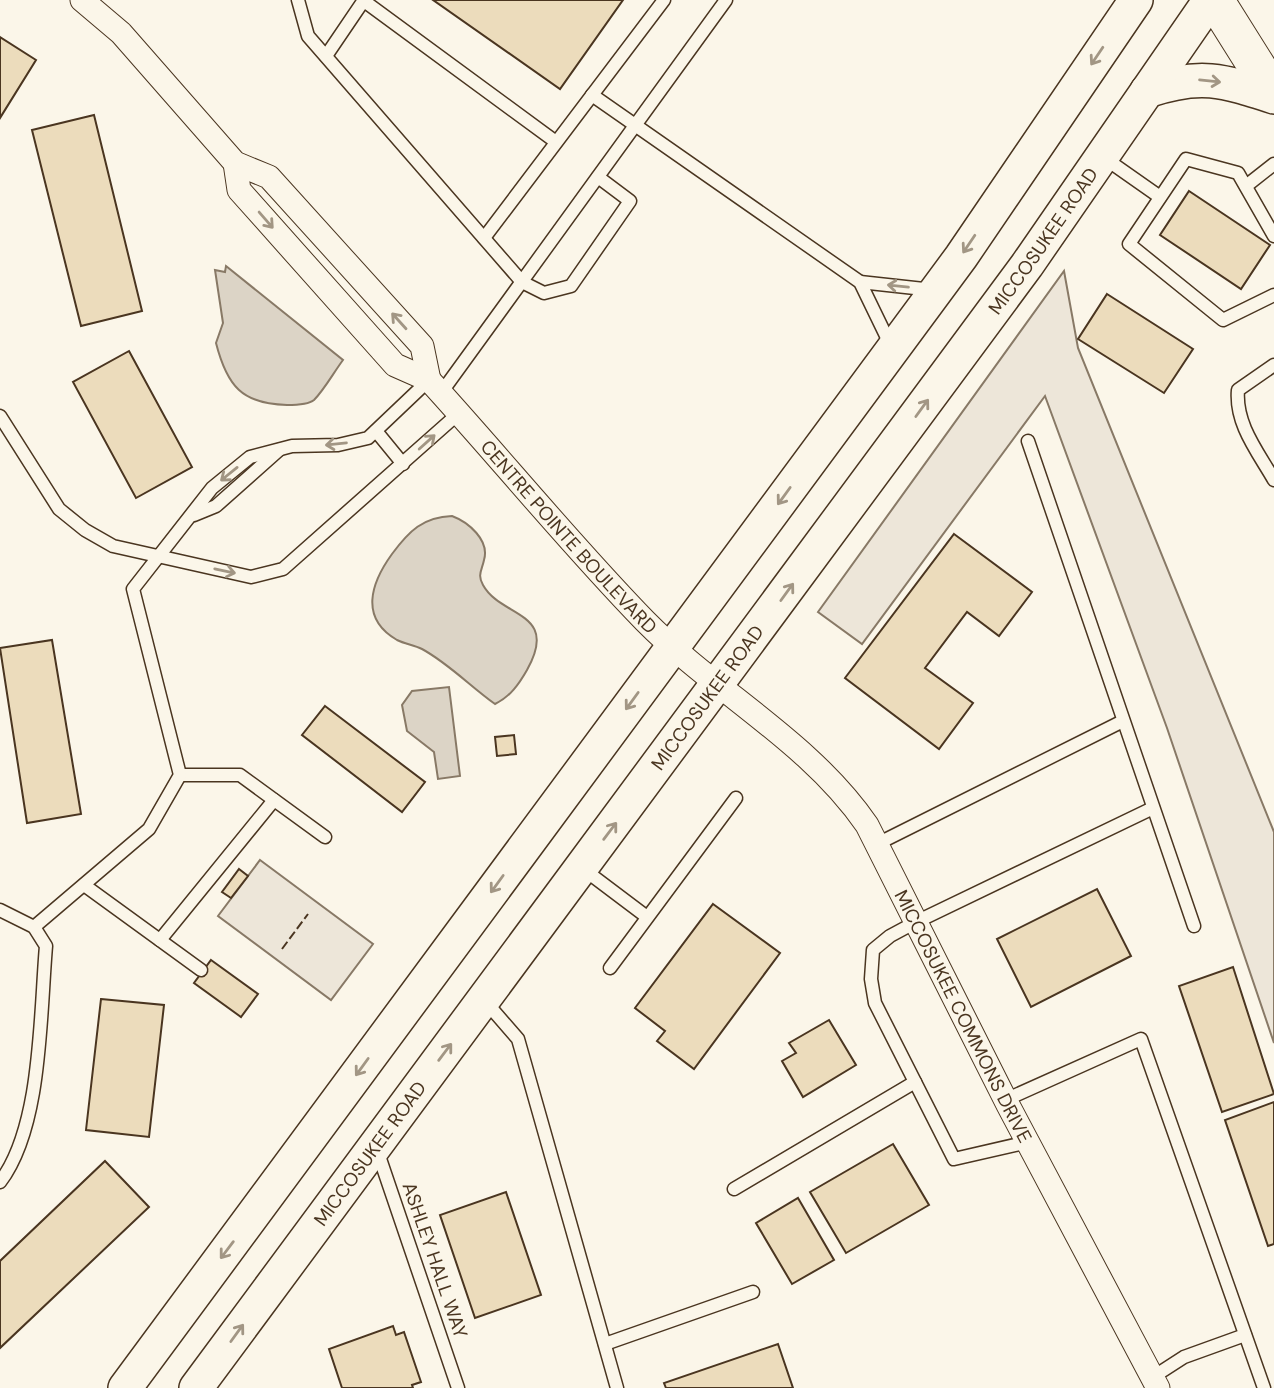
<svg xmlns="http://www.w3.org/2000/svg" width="1274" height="1388" font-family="'DM Sans',sans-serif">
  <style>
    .green { fill: #ede6d9; stroke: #887966; stroke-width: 2 }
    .water { fill: #dcd4c6; stroke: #887966; stroke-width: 2 }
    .building { fill: #ecdcbc; stroke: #4a3520; stroke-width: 2 }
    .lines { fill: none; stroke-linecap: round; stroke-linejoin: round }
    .lane-casing { stroke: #4a3520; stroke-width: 15 }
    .street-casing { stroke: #4a3520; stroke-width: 25 }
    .secondary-casing { stroke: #4a3520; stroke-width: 36 }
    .primary-casing { stroke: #4a3520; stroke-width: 39 }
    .lane { stroke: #fbf6e9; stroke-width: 12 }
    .street { stroke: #fbf6e9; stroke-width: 23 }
    .secondary { stroke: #fbf6e9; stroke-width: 33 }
    .primary { stroke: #fbf6e9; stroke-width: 37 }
    .fence { stroke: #4a3520; stroke-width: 2; stroke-dasharray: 9 3.5; stroke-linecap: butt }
    .oneway { stroke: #a29684 }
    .labels { text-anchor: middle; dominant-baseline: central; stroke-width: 5; stroke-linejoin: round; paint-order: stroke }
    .street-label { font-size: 19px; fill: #4a3520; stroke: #fbf6e9 }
  </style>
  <rect width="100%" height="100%" fill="#fbf6e9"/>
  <g class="green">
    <path d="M1064,271l14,77 196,484v211l-107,-315 -122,-332 -183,248 -44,-32z"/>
    <path d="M260,860l113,84 -42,56 -113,-84z"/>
  </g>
  <g class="water">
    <path d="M226,266l117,94c-9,12 -19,30 -29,40 -6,5 -20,5 -27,5 -45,-1 -60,-19 -71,-62l7,-20 -8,-53 10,2z"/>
    <path d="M452,516c16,6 38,24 32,44 -2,10 -7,15 -1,25 18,33 77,26 44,85 -8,14 -17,27 -32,34 -24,-17 -47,-41 -73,-55 -8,-4 -17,-5 -25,-9 -38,-22 -26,-57 -5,-86 17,-23 31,-37 60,-38z"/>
    <path d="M449,687l11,89 -22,3 -4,-27 -27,-21 -5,-26 10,-14z"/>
  </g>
  <g class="building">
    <path d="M433,0h190l-63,89z"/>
    <path d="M0,37l36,23 -36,58z"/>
    <path d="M94,115l48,196 -61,15 -49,-196z"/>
    <path d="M1189,191l81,54 -29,44 -81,-54z"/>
    <path d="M1107,294l86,55 -29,44 -86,-54z"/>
    <path d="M129,351l63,116 -56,31 -63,-116z"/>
    <path d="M954,534l78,58 -33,44 -32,-24 -42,56 48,35 -34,46 -94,-71z"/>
    <path d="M52,640l29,174 -54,9 -27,-175z"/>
    <path d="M325,706l100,76 -23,30 -100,-77z"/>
    <path d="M514,735l2,19 -19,2 -2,-19z"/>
    <path d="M239,869l9,7 -17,22 -9,-6z"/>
    <path d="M1097,889l34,67 -100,51 -34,-68z"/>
    <path d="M713,904l67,49 -86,116 -37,-28 8,-10 -30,-23z"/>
    <path d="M211,960l47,34 -17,23 -47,-34z"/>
    <path d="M1233,967l41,127 -52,18 -43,-126z"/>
    <path d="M101,999l63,6 -15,132 -63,-7z"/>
    <path d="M829,1020l27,45 -53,32 -21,-36 14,-8 -7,-10z"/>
    <path d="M1274,1102v142l-6,2 -43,-126z"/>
    <path d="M893,1144l36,61 -83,48 -36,-61z"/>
    <path d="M105,1161l44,46 -149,141v-87z"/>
    <path d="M506,1192l35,103 -66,23 -35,-103z"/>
    <path d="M798,1198l36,62 -42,24 -36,-61z"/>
    <path d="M393,1326l3,9 8,-3 17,50 -9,3 1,3h-71l-13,-39z"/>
    <path d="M778,1344l15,44h-127l-2,-5z"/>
  </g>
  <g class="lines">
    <g class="lane-casing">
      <g id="lane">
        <path d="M298,0l10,36 214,246 22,11 27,-7 59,-85 -32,-24"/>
        <path d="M364,1l192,141"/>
        <path d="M326,56l38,-56"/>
        <path d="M592,95l268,187 31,64"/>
        <path d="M1103,157l57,40"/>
        <path d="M1246,186l28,-22"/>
        <path d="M1274,236l-36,-63 -52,-14 -57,85 94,76 51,-25"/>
        <path d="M484,238l180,-238"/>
        <path d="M860,282l73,8"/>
        <path d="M1274,365l-36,25c-3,34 20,62 36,90"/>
        <path d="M441,393l285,-393"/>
        <path d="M0,416l59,93 26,21 28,16 138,31 32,-8 176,-156"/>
        <path d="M376,431l27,33"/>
        <path d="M1028,441l166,485"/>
        <path d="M194,515l22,-9 63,-56"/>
        <path d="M180,775h60l85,62"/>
        <path d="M877,844l246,-123"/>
        <path d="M582,868l65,49"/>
        <path d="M84,885l117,85"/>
        <path d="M0,910l34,17 12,19c-6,68 -4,181 -46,236"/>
        <path d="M34,927l115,-98 31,-54 -47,-186 79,-101 38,-31 42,-11 46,-1 30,-7 61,-58"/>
        <path d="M160,940l114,-140"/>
        <path d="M610,968l126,-170"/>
        <path d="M485,1001l33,38 99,349"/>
        <path d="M1005,1100l136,-61 123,349"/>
        <path d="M1028,1142l-74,17 -79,-156 -4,-24 2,-29 17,-14 26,-14 237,-114"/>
        <path d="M377,1150l81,238"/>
        <path d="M734,1189l181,-107"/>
        <path d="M605,1344l148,-52"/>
        <path d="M1153,1377l31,-20 61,-22"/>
      </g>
    </g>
    <g class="street-casing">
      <g id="street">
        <path d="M82,0l39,33 114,130 34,14 153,169 7,34"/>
        <path id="s1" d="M235,163l4,27 156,175 34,15c73,80 141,164 216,241 71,72 164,120 222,204l141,280 150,283"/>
      </g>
    </g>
    <g class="secondary-casing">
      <g id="secondary">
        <path d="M1147,91c53,-18 75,-11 127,6"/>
        <path d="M125,1388l836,-1131 175,-257"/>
        <path id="s2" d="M196,1388l831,-1123 183,-265"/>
      </g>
    </g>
    <g class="primary-casing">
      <path id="primary" d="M1215,0l59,94"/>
    </g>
    <use href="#lane" class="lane"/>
    <use href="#street" class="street"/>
    <use href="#secondary" class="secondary"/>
    <use href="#primary" class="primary"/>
    <path class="fence" d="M282,949l26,-35"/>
  </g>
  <defs><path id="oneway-shaft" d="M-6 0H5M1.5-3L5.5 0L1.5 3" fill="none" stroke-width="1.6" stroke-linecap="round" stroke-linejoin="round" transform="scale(1.75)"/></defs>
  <g class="oneway">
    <use href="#oneway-shaft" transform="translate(1097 56) rotate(124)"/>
    <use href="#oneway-shaft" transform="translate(1210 81) rotate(6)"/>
    <use href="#oneway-shaft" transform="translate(266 220) rotate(49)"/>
    <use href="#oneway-shaft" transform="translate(969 244) rotate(124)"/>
    <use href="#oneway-shaft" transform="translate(898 286) rotate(-174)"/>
    <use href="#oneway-shaft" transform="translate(399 321) rotate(-132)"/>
    <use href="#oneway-shaft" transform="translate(922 408) rotate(-54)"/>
    <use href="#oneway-shaft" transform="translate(427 442) rotate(-42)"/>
    <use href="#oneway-shaft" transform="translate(336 444) rotate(174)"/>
    <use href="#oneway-shaft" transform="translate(229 474) rotate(141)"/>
    <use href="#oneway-shaft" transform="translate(784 496) rotate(126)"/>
    <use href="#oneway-shaft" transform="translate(225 571) rotate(12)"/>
    <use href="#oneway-shaft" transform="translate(787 592) rotate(-54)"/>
    <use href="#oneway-shaft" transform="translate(632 701) rotate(126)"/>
    <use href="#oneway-shaft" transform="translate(610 831) rotate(-53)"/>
    <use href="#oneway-shaft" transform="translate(497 884) rotate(126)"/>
    <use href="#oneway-shaft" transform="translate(445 1052) rotate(-53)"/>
    <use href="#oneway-shaft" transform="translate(362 1067) rotate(126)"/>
    <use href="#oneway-shaft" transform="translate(227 1250) rotate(127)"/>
    <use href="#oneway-shaft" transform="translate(237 1333) rotate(-54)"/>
  </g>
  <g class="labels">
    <g class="street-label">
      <text stroke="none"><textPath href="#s2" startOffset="1426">MICCOSUKEE ROAD</textPath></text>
      <text stroke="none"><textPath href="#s1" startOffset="509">CENTRE POINTE BOULEVARD</textPath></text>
      <text stroke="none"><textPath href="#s2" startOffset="859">MICCOSUKEE ROAD</textPath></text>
      <text stroke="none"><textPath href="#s1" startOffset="1139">MICCOSUKEE COMMONS DRIVE</textPath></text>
      <text stroke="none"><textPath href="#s2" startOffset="292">MICCOSUKEE ROAD</textPath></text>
      <text transform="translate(435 1260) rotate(71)">ASHLEY HALL WAY</text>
    </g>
  </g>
</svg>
